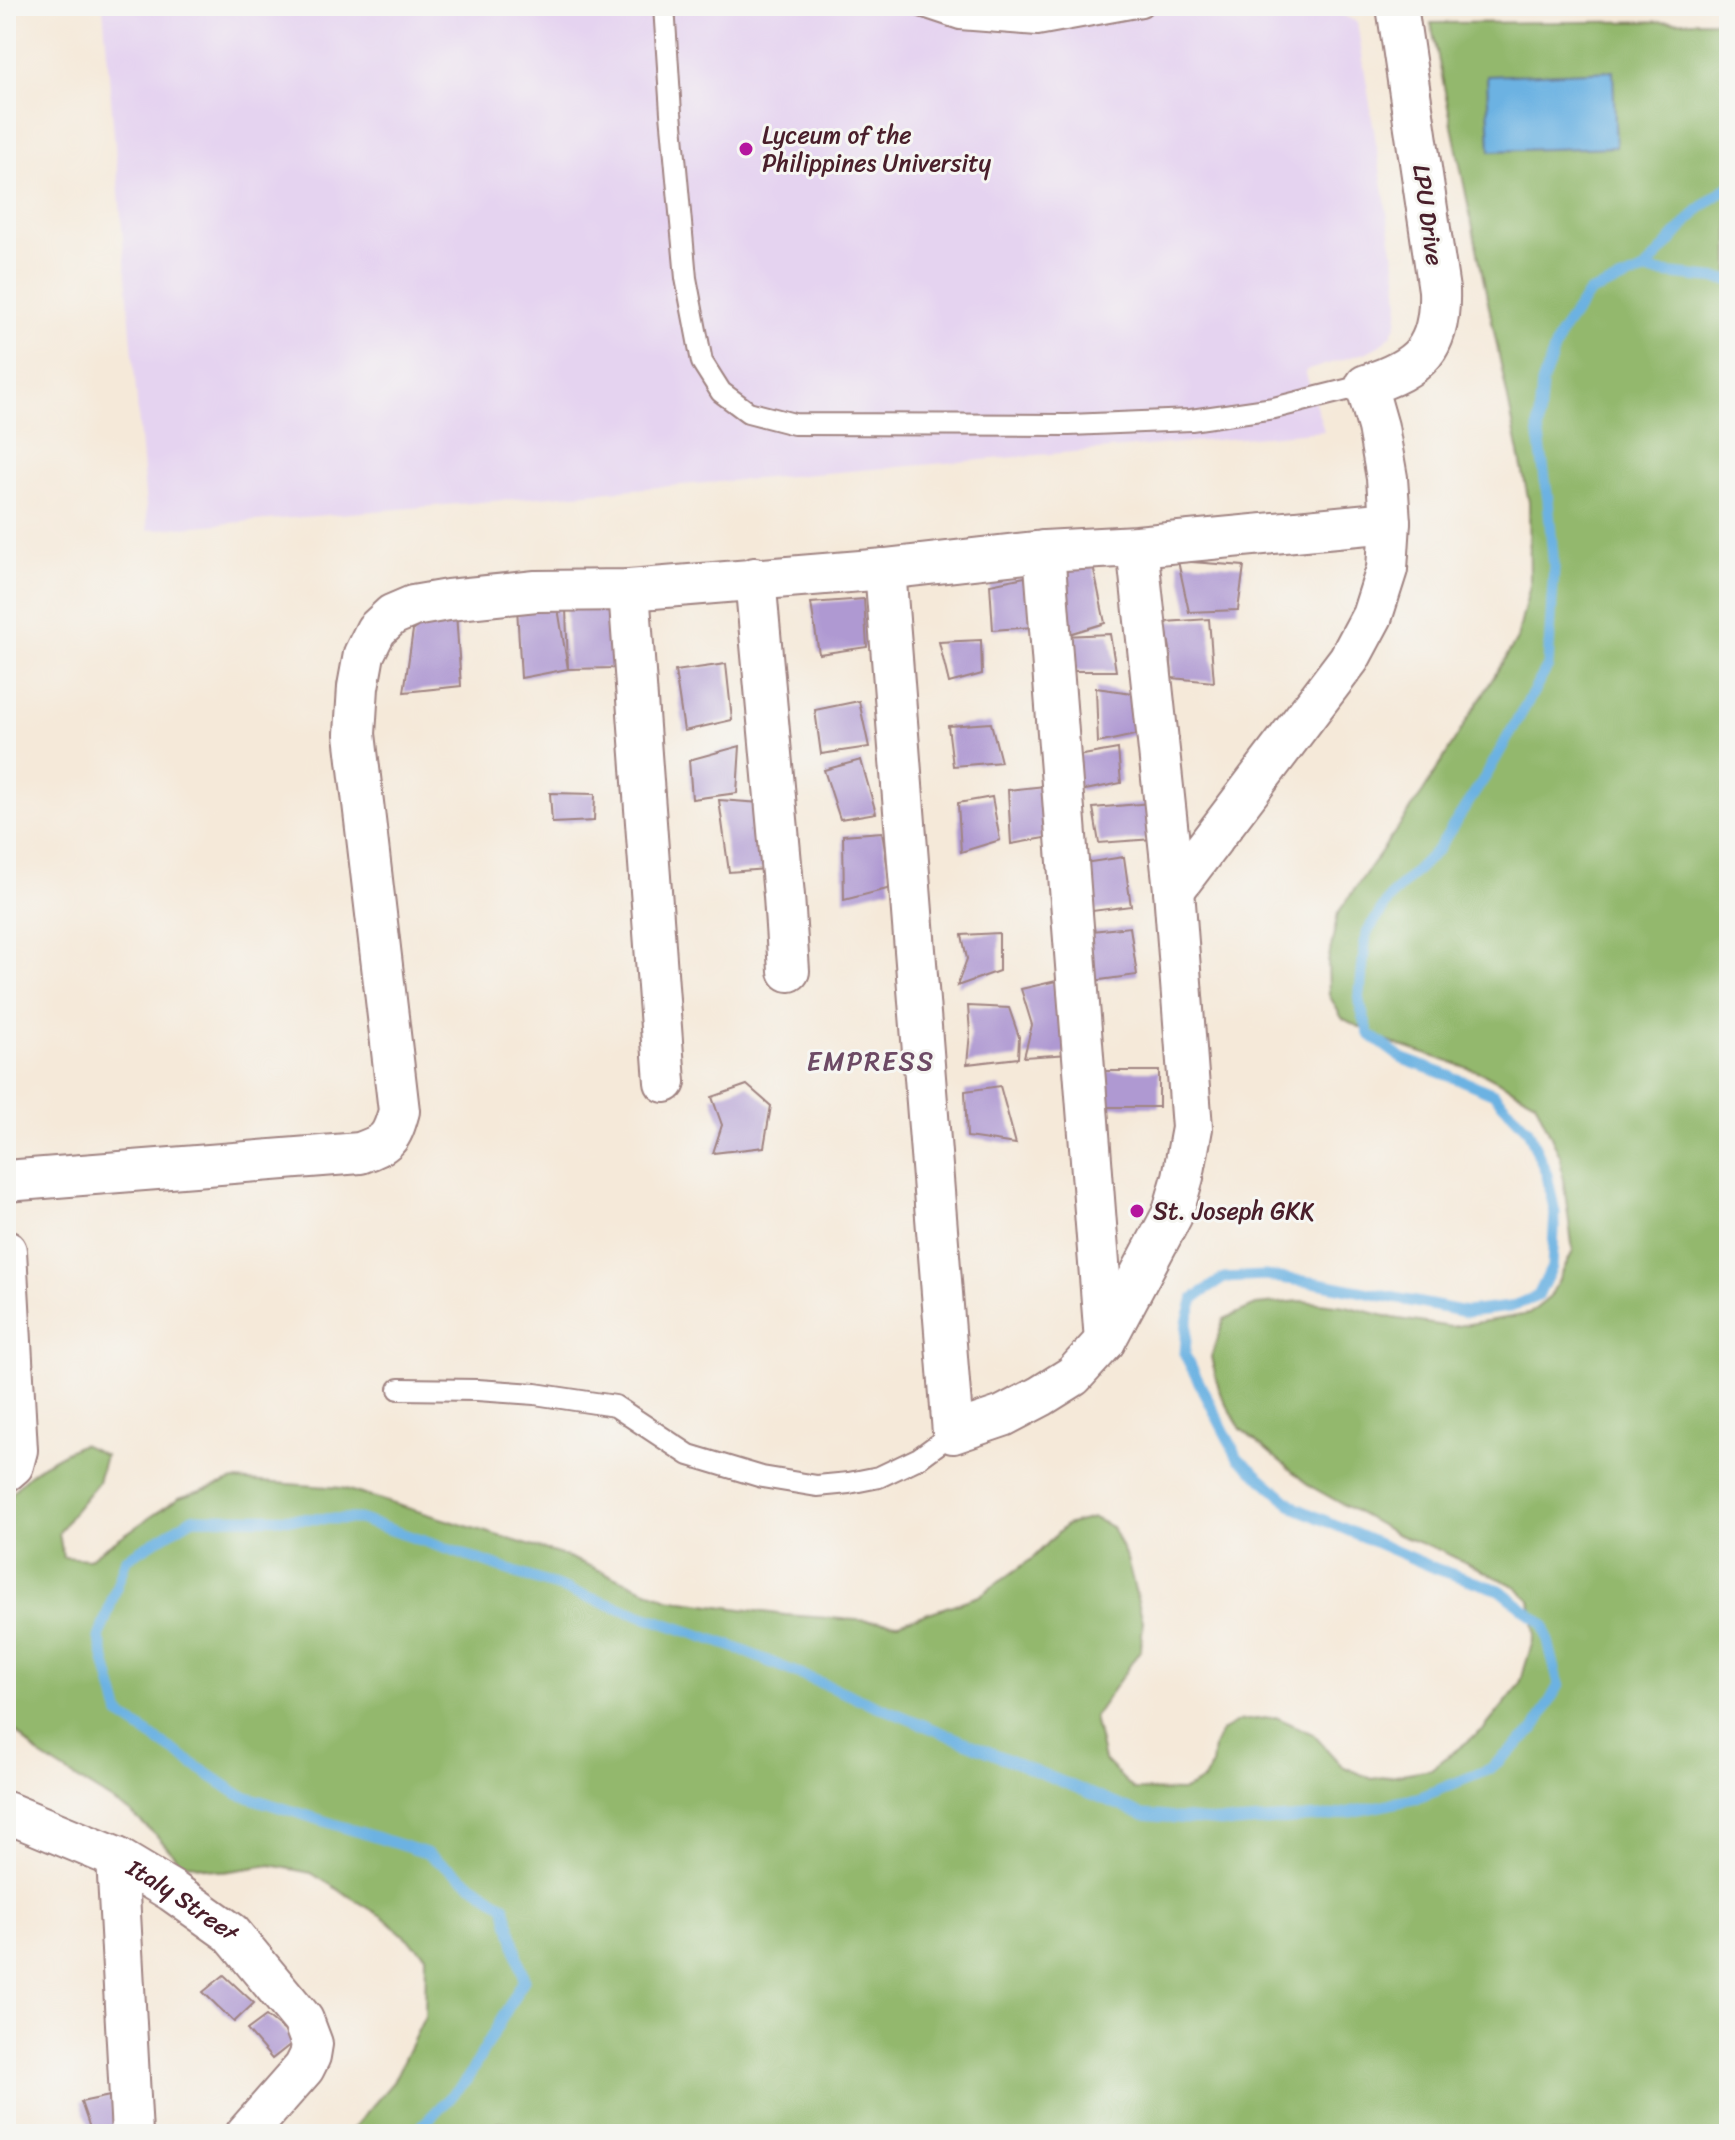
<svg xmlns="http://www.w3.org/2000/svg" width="1735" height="2140" font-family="Sriracha,sans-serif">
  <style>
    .built { fill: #e5d3f0 }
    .forest { fill: #93b86d; stroke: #6e6c4c; stroke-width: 2 }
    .water { fill: #6cb2e2; stroke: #5b6886; stroke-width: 2 }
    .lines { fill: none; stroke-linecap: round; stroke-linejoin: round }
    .stream { stroke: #6cb2e2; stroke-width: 11 }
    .building { fill: #af99d2 }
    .lane-casing { stroke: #a08482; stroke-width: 24 }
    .street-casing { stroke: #a08482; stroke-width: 44 }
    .lane { stroke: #fff; stroke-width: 20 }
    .street { stroke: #fff; stroke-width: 40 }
    .poi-dot { fill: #b5179e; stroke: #f6f6f2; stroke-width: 3 }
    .labels { text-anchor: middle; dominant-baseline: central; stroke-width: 6; stroke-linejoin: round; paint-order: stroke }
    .poi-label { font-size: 24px; fill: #4a1f2b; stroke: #f6f6f2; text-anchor: start }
    .street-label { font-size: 24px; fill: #4a1f2b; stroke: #f6f6f2 }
    .neighbourhood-label { font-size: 26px; letter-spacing: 2px; fill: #6d4a65; stroke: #f6f6f2 }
  </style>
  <rect width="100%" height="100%" fill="#f6f6f2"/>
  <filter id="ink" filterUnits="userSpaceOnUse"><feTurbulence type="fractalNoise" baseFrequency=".0125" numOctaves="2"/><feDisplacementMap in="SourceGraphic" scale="16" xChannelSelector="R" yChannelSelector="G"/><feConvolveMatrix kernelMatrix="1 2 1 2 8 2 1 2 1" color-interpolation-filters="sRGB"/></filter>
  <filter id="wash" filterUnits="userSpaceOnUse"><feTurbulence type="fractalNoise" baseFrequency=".006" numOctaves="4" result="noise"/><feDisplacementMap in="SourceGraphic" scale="32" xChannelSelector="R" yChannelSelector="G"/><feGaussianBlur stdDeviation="1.8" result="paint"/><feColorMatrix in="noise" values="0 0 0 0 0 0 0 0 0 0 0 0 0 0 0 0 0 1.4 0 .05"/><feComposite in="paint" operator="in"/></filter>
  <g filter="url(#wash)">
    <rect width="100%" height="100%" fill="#f5e9d9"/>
    <path class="built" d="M103,6h1220l34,16 40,254 2,27 -2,20 -6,12 -11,10 -13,7 -62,19 19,60 -1176,99z"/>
    <path class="forest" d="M1729,21v2113h-1176l-54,-13 -17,13h-134l45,-52 32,-66 1,-61 -43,-38 -72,-44 -40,-8 -48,7 -44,-11 -21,-24 -28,-25 -91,-57 -31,-31 -2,-6v-215c16,-30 47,-45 76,-59l23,11 -7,27 -25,30 -14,21 4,24 25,2 91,-61 55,-18 108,8 226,69 100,42 117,16 114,8 80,-27 54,-38 33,-33 27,-7 19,9 15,32 16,62 -2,28 -47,68 10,43 30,30 48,1 21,-10 9,-16 2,-18 8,-16 17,-10 37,-4 37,17 29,32 30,13 59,-10 53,-40 35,-43 16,-52 -5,-34 -15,-14 -74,-35 -45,-17 -86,-48 -69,-57 -21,-36 -9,-36 13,-38 32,-14 45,-4 45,5 47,12 58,9 78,-13 21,-17 23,-46 -13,-95 -25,-55 -52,-28 -97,-32 -44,-23 -13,-23 -1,-33 10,-49 85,-121 94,-153 13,-54 -1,-83 -98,-479z"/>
    <path class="water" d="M1613,71l3,76 -126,4 -3,-75z"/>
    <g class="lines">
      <g class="stream">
        <path d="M1644,271l54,-61 31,-24"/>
        <path d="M414,2134l52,-53 58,-101 -19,-74 -79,-53 -188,-59 -118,-79 -21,-77 27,-79 67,-41 166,1 372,127 412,169 92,8 97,-7 86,-18 72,-29 44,-39 25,-45 -15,-60 -44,-35 -63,-21 -141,-61 -58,-50 -53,-103 2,-33 7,-24 30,-20 41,-2 53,7 148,29 44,-5 28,-11 14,-29 3,-54 -8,-38 -19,-45 -34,-36 -31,-13 -60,-22 -34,-25 -10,-32 7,-68 25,-38 47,-47 49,-75 61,-108 6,-98 -6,-68 -10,-70 4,-46 18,-50 29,-41 55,-22 85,9"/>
      </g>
    </g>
    <g id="blocks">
      <g class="building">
        <path d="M1092,561l13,62 -42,13 -12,-67z"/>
        <path d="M1178,561l66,5 -6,44 -49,2z"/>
        <path d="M1025,577l8,50 -40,3 -3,-46z"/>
        <path d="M864,599l3,48 -48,7 -8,-51z"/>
        <path d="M557,602l11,67 -47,9 -4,-71z"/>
        <path d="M613,607l2,61 -47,1 -2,-61z"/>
        <path d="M456,613l5,73 -57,6 9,-62 19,-14z"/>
        <path d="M1209,619l5,63 -42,-4 -2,-29 -5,-27z"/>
        <path d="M1110,634l6,37h-47l-6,-35z"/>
        <path d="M981,640l1,34 -33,9 -10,-41z"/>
        <path d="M726,664l6,56 -48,11 -9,-60z"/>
        <path d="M1096,688l43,6 5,39 -46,10z"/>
        <path d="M859,701l10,46 -48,7 -6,-44z"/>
        <path d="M991,723l10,39 -48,4 -5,-40z"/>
        <path d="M740,746l-3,47 -45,6 -3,-39z"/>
        <path d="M1118,749l3,34 -41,8 -14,-33z"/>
        <path d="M861,760l15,53 -36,6 -16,-49z"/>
        <path d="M1054,785l-3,52 -40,7 -3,-54z"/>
        <path d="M550,793l45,1 -1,27 -42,2z"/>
        <path d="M992,797l8,43 -39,12 -3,-49z"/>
        <path d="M719,800l42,3 5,66 -37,3z"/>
        <path d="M1151,803l2,36 -54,4 -6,-35z"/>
        <path d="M882,832l9,56 -47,12 -1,-65z"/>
        <path d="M1124,857l7,49 -46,6 -8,-48z"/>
        <path d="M1130,927l7,48 -52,7 -3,-50z"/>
        <path d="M999,933v38l-42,15 10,-27 -5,-24z"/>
        <path d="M1065,979l5,75 -46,3 8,-32 -11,-36z"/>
        <path d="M968,1006l41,2 10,29 -1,21 -51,6 3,-31z"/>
        <rect x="1091" y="1071" width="68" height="36"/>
        <path d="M747,1085l24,21 -7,41 -51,6 9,-28 -10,-28z"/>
        <path d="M1000,1086l16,58 -49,-7 -2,-46z"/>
        <path d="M224,1975l30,28 -20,19 -31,-30z"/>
        <path d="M266,2016l30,24 -24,19 -25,-29z"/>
        <path d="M110,2096l8,38h-26l-11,-32z"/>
      </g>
    </g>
  </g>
  <g filter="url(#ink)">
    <use href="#blocks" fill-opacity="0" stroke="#a08482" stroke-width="2"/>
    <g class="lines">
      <g class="lane-casing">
        <g id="lane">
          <path d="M664,6l7,107 15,165 16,84 19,30 27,20 46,12 275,1 122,-5 83,-12 92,-23"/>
          <path d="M921,6l39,13 78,6 104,-19"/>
          <path d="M399,1389l78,1 58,4 80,12 74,49 73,22 55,9 32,-3 30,-6 40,-19 34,-25"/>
        </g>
      </g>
      <g class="street-casing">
        <g id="street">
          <path d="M1044,551l61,790"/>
          <path d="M885,569l68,864 50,-17 38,-20 32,-20 32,-35 67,-126 11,-38 9,-49 -18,-238 -37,-344"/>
          <path d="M755,578l29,318 5,75"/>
          <path d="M629,590l36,492"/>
          <path d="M1174,890l175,-231 23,-43 15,-47 3,-47 -3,-44 -9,-51 -12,-42c54,-17 75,-37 73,-95l-42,-284"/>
          <path d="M6,1181l354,-28c27,-10 31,-13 39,-42l-44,-377 3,-47 6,-33 12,-24 16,-15 21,-9 35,-6 88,-9 93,-1 256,-21 159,-18 93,-5 253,-24"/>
          <path d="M6,1251l11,199 -4,15 -7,6"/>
          <path id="s1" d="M6,1812l111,46 55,33 59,42 72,87 9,24 -2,12 -6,12 -58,66"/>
          <path d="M117,1858l15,276"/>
        </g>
      </g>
      <use href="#lane" class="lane"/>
      <use href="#street" class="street"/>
    </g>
  </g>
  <g class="poi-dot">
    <circle cx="746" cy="149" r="8"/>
    <circle cx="1137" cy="1211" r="8"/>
  </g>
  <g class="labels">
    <g class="poi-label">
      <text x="762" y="135">Lyceum of the<tspan x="762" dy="28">Philippines University</tspan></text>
      <text x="1153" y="1211">St. Joseph GKK</text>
    </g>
    <g class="street-label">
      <text transform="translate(1428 215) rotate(82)">LPU Drive</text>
      <text stroke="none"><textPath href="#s1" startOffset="198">Italy Street</textPath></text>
    </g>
    <g class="neighbourhood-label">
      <text x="871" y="1061">EMPRESS</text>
    </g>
  </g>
  <rect width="1735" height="2140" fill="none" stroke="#f6f6f2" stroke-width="32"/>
</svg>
